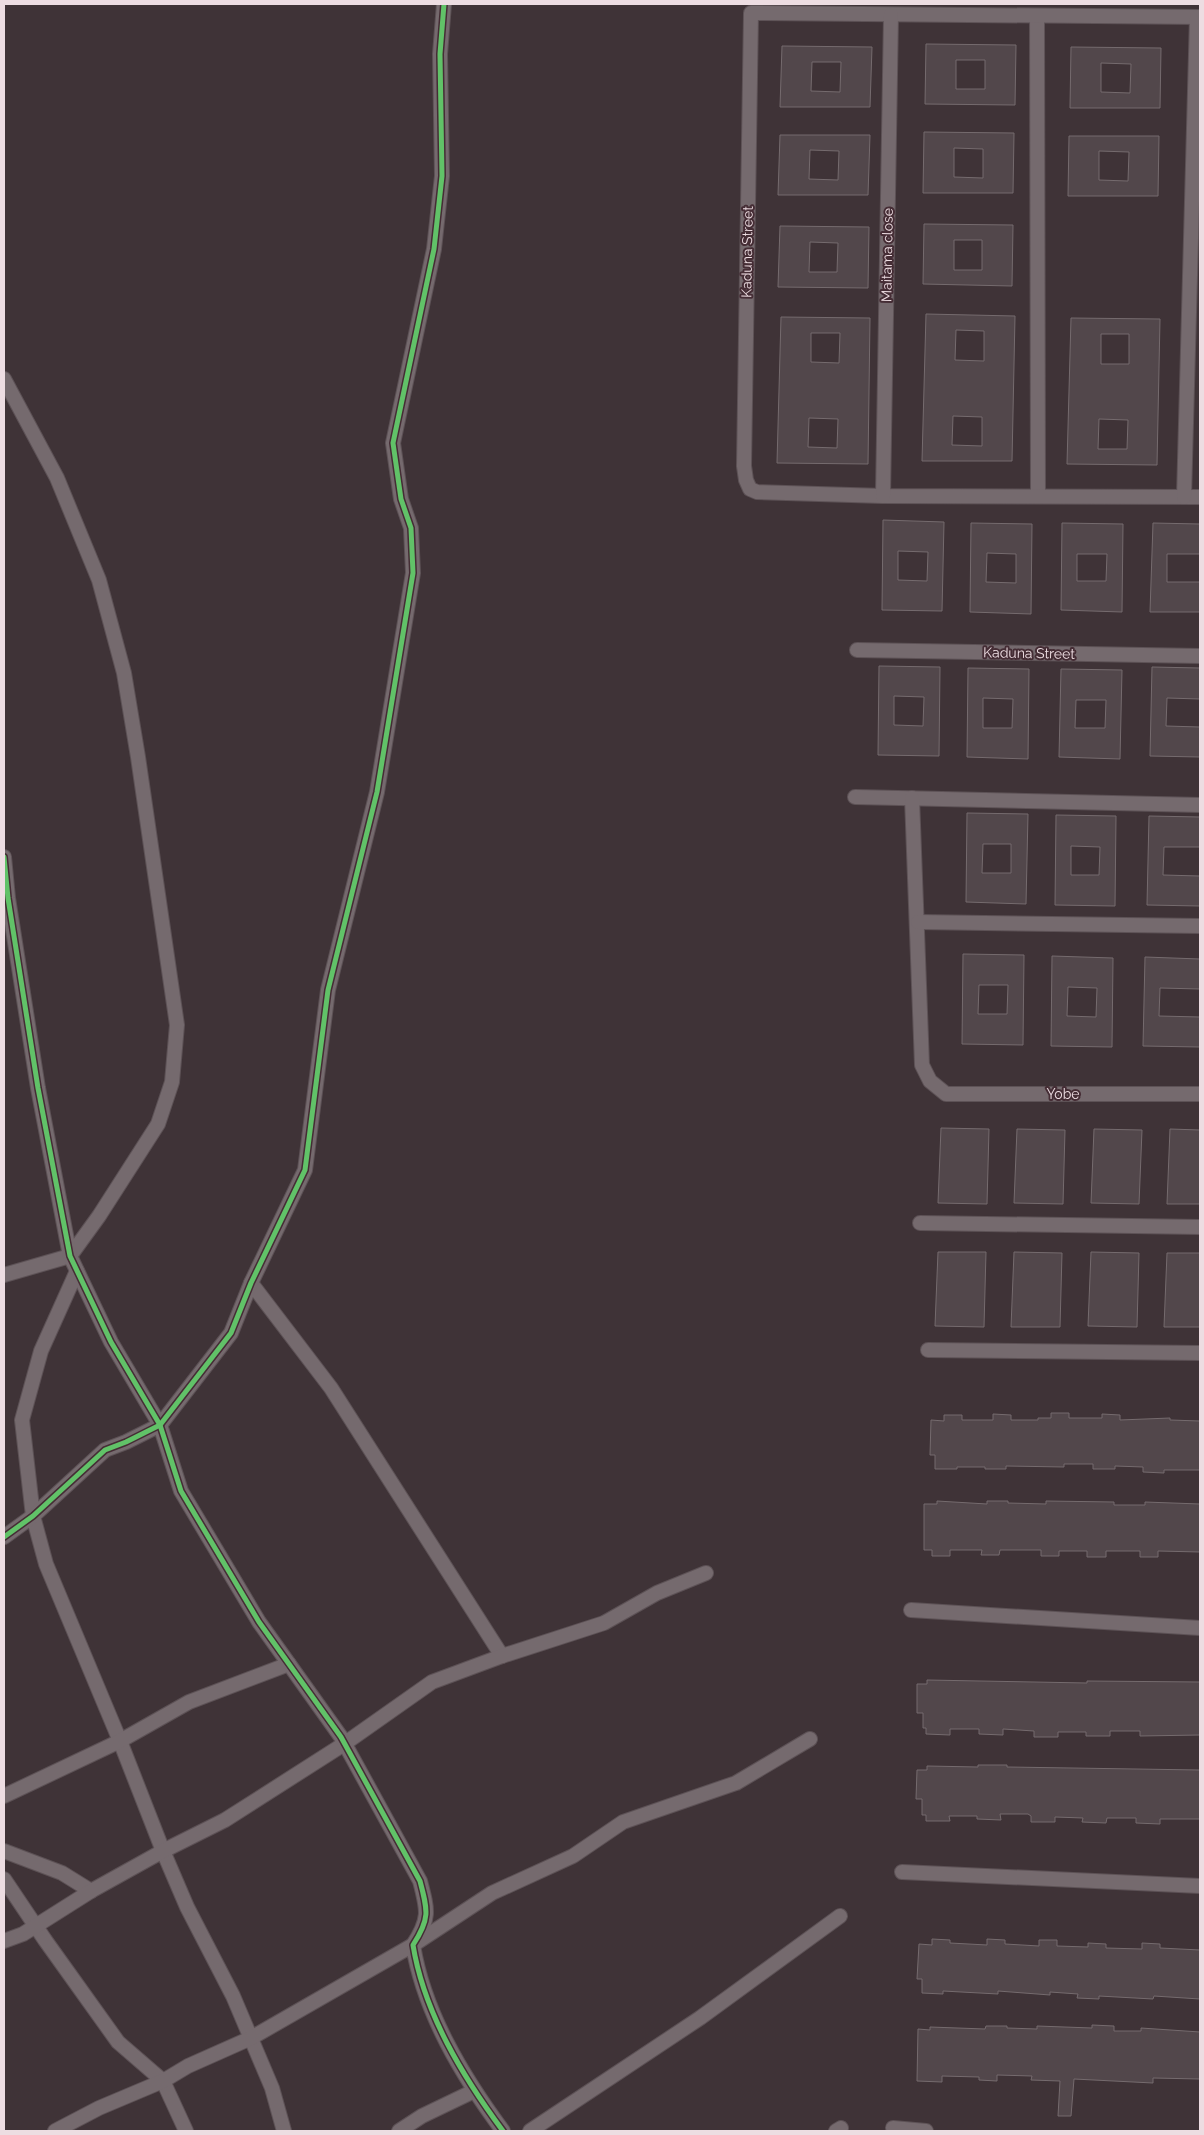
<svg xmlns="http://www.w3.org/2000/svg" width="1204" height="2135" font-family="Raleway,sans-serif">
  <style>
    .building { fill: #52474b; stroke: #756b6e; fill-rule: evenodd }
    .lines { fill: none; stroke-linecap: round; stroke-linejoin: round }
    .street-casing { stroke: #5d5256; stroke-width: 16 }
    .street { stroke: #756a6e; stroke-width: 14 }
    .cycleway-casing { stroke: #452d35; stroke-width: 8 }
    .cycleway { stroke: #61c268; stroke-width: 5 }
    .labels { text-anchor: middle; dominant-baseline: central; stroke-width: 4; stroke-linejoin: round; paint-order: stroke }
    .street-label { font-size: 14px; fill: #eddde2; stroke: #452d35 }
  </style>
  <rect width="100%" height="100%" fill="#3f3337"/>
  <g class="building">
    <path d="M926,44l90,1 -1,60 -90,-1zM956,60h29v29h-29z"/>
    <path d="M782,46l90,1 -2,60h-90zM812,62h29l-1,30 -29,-1z"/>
    <path d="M1071,47l90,1 -1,60h-90zM1101,63l30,1 -1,29 -29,-1z"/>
    <path d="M924,132l90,1 -1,60h-90zM954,148l29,1v29l-29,-1z"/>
    <path d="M780,135h90l-2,60h-90zM810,150l29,1 -1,29 -29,-1z"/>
    <path d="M1069,136h90l-1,60h-90zM1099,151l30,1 -1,29 -29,-1z"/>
    <path d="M924,224l89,1 -1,61 -89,-2zM954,240h28v30h-28z"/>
    <path d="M780,226l89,1 -1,61 -90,-1zM810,242l28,1 -1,29h-28z"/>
    <path d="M926,314l89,2 -3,145h-90zM956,330l28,1v30l-29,-1zM953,416l29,1v29l-30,-1z"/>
    <path d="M781,317l89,1 -2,146 -91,-1zM811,333h29l-1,30 -28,-1zM809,418l29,1 -1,29 -29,-1z"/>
    <path d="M1071,318l89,1 -3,146 -90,-1zM1101,334h28v30h-28zM1099,419l29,1 -1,29h-29z"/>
    <path d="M883,520l61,2 -2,89 -60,-1zM898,551l30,1 -1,29 -29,-1z"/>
    <path d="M971,523l61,1 -1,90 -61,-2zM987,553l29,1v29l-30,-1z"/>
    <path d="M1062,523l61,1 -1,88 -61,-2zM1077,554h30l-1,27h-29z"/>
    <path d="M1153,523l47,1v30h-33v28h33v30h-50z"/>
    <path d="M879,666l61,1 -1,89 -61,-1zM894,696l30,1 -1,29 -29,-1z"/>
    <path d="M1152,667l48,1v31l-33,-1 -1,28 34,1v30l-50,-1z"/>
    <path d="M968,668l61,1 -1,90 -61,-2zM983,698l30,1 -1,29h-29z"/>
    <path d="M1061,669l61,1 -2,89 -61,-2zM1076,700h30l-1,28h-30z"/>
    <path d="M967,813l61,1 -2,90 -60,-2zM983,844h28v29h-29z"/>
    <path d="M1056,815l60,1 -1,90 -60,-1zM1071,846l29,1 -1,28h-28z"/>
    <path d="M1149,816l51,1v30h-36l-1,28 37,1v30l-53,-1z"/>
    <path d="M963,954l61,1 -1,90 -61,-1zM979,985h29l-1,29h-29z"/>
    <path d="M1052,956l61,2 -1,89 -61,-1zM1068,987l29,1 -1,29 -29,-1z"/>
    <path d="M1145,957l55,2v30l-40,-1 -1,28 41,1v30l-57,-1z"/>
    <path d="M941,1128l48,1 -2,75 -49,-1z"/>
    <path d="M1017,1129l48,1 -2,74 -49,-1z"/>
    <path d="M1094,1129l48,1 -3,74 -48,-1z"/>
    <path d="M1170,1129l30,1v74h-33z"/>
    <path d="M938,1252h48l-2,75 -49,-1z"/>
    <path d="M1014,1252l48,1 -2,74h-49z"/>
    <path d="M1091,1252l48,1 -2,74 -49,-1z"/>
    <path d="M1167,1253h33v74h-36z"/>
    <path d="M1051,1413h18v5h33v-4l18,1v5l50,-2v2l30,1v49h-36v3l-21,-1v-5l-28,-1v3h-22v-5h-29v3l-58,-1v3h-21v-2h-28v2h-22v-14h-5l1,-35 13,1v-6h18v5h31v-6l18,1v5h27v-2h13z"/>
    <path d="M937,1501l50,3v-3h21v2l38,1v-3l68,1v3h31v-3l55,2v48l-42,-1v6h-18v-6h-34v6h-19v-6h-28v5h-18v-6h-41l-1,5h-18l1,-5h-32v6h-18v-6h-8v-46h13z"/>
    <path d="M927,1680l160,3v-2l113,1v53l-60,1v-5h-30v5h-24v-4h-28v5h-24v-6l-31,-2v6l-24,-1v-5h-29v6l-24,-1v-6h-3v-15h-6v-29h10z"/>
    <path d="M978,1765h29v2l193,3v49h-40v5l-24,-1v-5h-29l-1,5 -24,-1 1,-4 -28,-1v5h-24v-6l-3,-2h-28l1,6 -24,-1v-3h-28l1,5h-24v-6h-4v-16h-6l1,-29h10v-4l51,1z"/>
    <path d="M932,1939l18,1v3l37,2v-6l18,1v4l34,2v-6h18v6l31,1v-4l18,1v4l36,1v-6l18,1v4l40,2v49l-46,-3 -1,3 -54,-3v3l-22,-1 1,-4 -28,-2v3l-52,-4v3l-55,-3v3l-21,-1v-14h-5l2,-35 13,1z"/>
    <path d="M1092,2025l22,1v5h27v-3l59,4v47l-47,-1v5l-79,-4 -3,37h-13l2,-35 -29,-1 1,-4 -35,-1v6l-18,-1v-3l-37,-1v6l-25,-1 1,-52 12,1v-3l55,2 1,-3h21v2l30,1v-3l55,2z"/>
  </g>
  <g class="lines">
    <g class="street-casing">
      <g id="street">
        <path d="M1037,16l1,480"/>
        <path d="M1200,17l-449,-4 -7,453 2,14 4,9 7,3 126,4 317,1"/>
        <path d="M4,379l53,99 42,102 25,93 14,84 39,268 -5,57 -14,42 -59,92 -29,40 -66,19"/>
        <path d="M883,496l8,-481"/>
        <path d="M1184,497l13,-480"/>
        <path d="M857,650l343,6"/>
        <path d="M855,797l345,8"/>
        <path d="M912,798l10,267 8,16 16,13h254"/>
        <path d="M4,857l4,41 30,190 32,168 41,86 49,83 21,66 78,131 82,115 79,144c8,30 10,38 -7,64 11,68 50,132 90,186"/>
        <path d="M918,922l282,4"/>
        <path d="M920,1223l280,4"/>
        <path d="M77,1271l-36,80 -19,69 11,96 13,48 74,177 43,110 24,56 46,89 39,92 12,43"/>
        <path d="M251,1283l80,105 171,268"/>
        <path d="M928,1350l272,3"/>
        <path d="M4,1537l29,-21 72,-66 21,-8 34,-17 71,-92 20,-50 54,-113 23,-180 49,-198 36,-219 -2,-45 -10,-29 -8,-56 41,-194 8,-73 -2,-122 4,-50"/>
        <path d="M911,1610l289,18"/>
        <path d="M4,1796l116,-55 69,-39 100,-38"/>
        <path d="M4,1851l58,22 29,18"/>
        <path d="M902,1872l298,14"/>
        <path d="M4,1879l41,61 73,102 45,39 23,50"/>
        <path d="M4,1941l19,-7 68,-43 72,-40 62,-31 119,-76 88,-62 70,-26 102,-33 53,-30 49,-20"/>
        <path d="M893,2128l33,3"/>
        <path d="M55,2131l44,-23 64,-27 25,-15 63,-28 162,-93 79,-52 81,-37 50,-34 113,-39 74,-44"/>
        <path d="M399,2131l23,-15 52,-25"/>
        <path d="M530,2131l170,-113 140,-102"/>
        <path d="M836,2131l5,-3"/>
      </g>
    </g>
    <use href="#street" class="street"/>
    <g class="cycleway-casing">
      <g id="cycleway">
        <path d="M4,857l4,41 30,190 32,168 41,86 49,83 21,66 78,131 82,115 79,144c8,30 10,38 -7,64 11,68 50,132 90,186"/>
        <path d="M4,1537l29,-21 72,-66 21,-8 34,-17 71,-92 20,-50 54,-113 23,-180 49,-198 36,-219 -2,-45 -10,-29 -8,-56 41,-194 8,-73 -2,-122 4,-50"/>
      </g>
    </g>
    <use href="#cycleway" class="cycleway"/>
  </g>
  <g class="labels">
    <g class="street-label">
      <text transform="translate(747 252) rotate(-89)">Kaduna Street</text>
      <text transform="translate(887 255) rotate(-89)">Maitama close</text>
      <text transform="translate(1029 653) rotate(1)">Kaduna Street</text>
      <text x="1063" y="1094">Yobe</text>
    </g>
  </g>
  <rect width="1204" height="2135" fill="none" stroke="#eddde2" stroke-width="10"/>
</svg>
